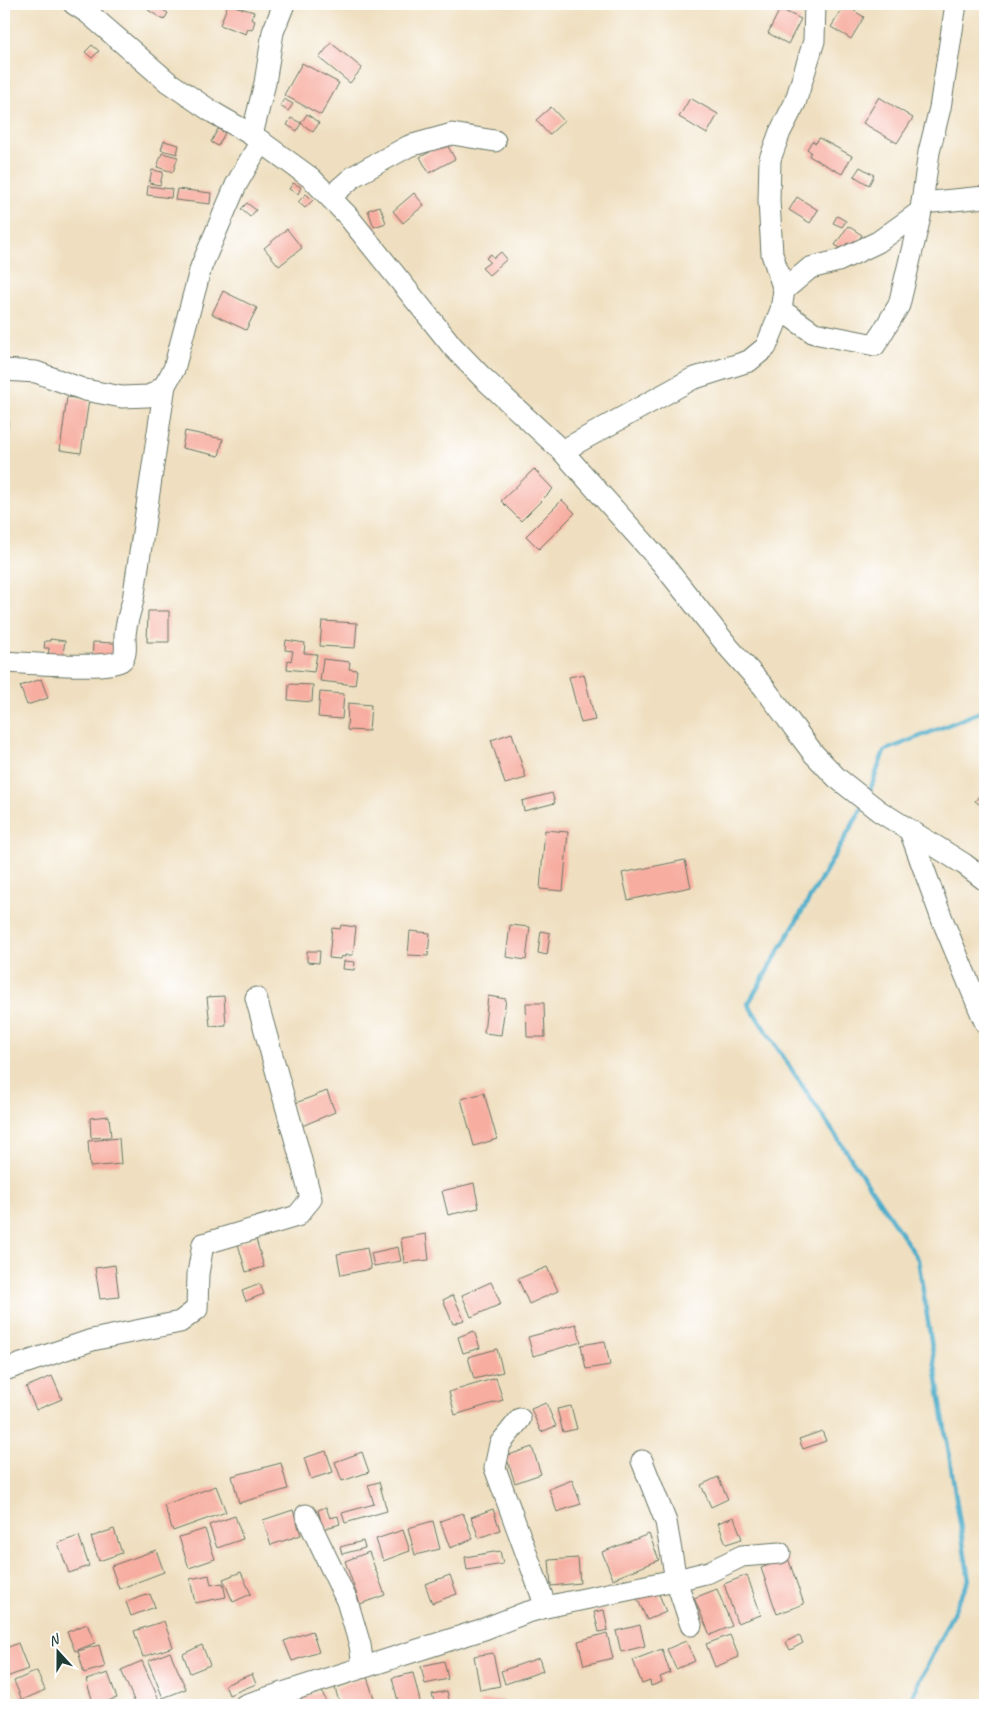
<svg xmlns="http://www.w3.org/2000/svg" width="989" height="1709" font-family="Caveat,sans-serif">
  <style>
    .lines { fill: none; stroke-linecap: round; stroke-linejoin: round }
    .stream { stroke: #49acc9; stroke-width: 4.5 }
    .building { fill: #f7aea1 }
    .minor-casing { stroke: #687665; stroke-width: 23 }
    .minor { stroke: #fff; stroke-width: 21 }
  </style>
  <rect width="100%" height="100%" fill="#fff"/>
  <filter id="ink" filterUnits="userSpaceOnUse"><feTurbulence type="fractalNoise" baseFrequency=".02" numOctaves="2"/><feDisplacementMap in="SourceGraphic" scale="10" xChannelSelector="R" yChannelSelector="G"/><feConvolveMatrix kernelMatrix="1 2 1 2 8 2 1 2 1" color-interpolation-filters="sRGB"/></filter>
  <filter id="wash" filterUnits="userSpaceOnUse"><feTurbulence type="fractalNoise" baseFrequency=".0096" numOctaves="4" result="noise"/><feDisplacementMap in="SourceGraphic" scale="20" xChannelSelector="R" yChannelSelector="G"/><feGaussianBlur stdDeviation="1.12" result="paint"/><feColorMatrix in="noise" values="0 0 0 0 0 0 0 0 0 0 0 0 0 0 0 0 0 1.4 0 .05"/><feComposite in="paint" operator="in"/></filter>
  <g filter="url(#wash)">
    <rect width="100%" height="100%" fill="#efdfc0"/>
    <g class="lines">
      <g class="stream">
        <path d="M868,796l16,-45 101,-41"/>
        <path d="M864,805l-116,199 170,255 51,321 -61,125"/>
      </g>
    </g>
    <g id="blocks">
      <g class="building">
        <path d="M152,4l16,9 -4,7 -16,-10z"/>
        <path d="M228,4l26,8 -3,7 4,2 -3,9 -4,-1 -2,5 -26,-9z"/>
        <path d="M845,5l19,12 -13,22 -20,-12z"/>
        <path d="M780,9l21,10 -13,25 -20,-11z"/>
        <path d="M331,43l31,25 -12,15 -31,-25z"/>
        <path d="M92,45l7,6 -7,7 -7,-6z"/>
        <path d="M302,63l37,20 -18,32 -37,-20z"/>
        <path d="M879,97l34,21 -16,25 -34,-20z"/>
        <path d="M690,98l28,16 -11,20 -28,-17z"/>
        <path d="M284,99l9,5 -5,7 -8,-5z"/>
        <path d="M551,107l13,14 -15,14 -13,-15z"/>
        <path d="M307,114l12,9 -6,9 -12,-9 -4,8 -10,-6 4,-7 10,5z"/>
        <path d="M218,129l7,4 -7,13 -7,-4z"/>
        <path d="M819,138l33,18 -10,18 -33,-18 2,-4 -4,-3 5,-8 4,2z"/>
        <path d="M164,141l15,4 -2,9 -16,-4z"/>
        <path d="M446,143l9,16 -26,14 -9,-16 10,-5 -1,-3z"/>
        <path d="M162,153l16,4 -5,15 -16,-5z"/>
        <path d="M860,167l14,8 -5,10 -15,-9z"/>
        <path d="M152,170l11,2 -3,13 -11,-2z"/>
        <path d="M293,183l8,4 -3,7 -9,-5z"/>
        <path d="M148,186l24,3 -1,9 -24,-3z"/>
        <path d="M177,189l34,4 -1,11 -35,-4z"/>
        <path d="M414,193l10,12 -21,18 -10,-12z"/>
        <path d="M306,194l7,6 -8,8 -7,-6z"/>
        <path d="M797,197l21,13 -8,13 -21,-13z"/>
        <path d="M247,203l9,7 -6,7 -9,-8z"/>
        <path d="M380,206l6,17 -12,4 -6,-17z"/>
        <path d="M837,216l9,5 -4,6 -9,-4z"/>
        <path d="M848,226l14,9 -8,13 -7,-5 -3,5 4,5 -13,-8z"/>
        <path d="M287,229l15,19 -23,18 -15,-18z"/>
        <path d="M501,252l6,7 -18,16 -7,-7 8,-6 -4,-4 5,-4 3,4z"/>
        <path d="M223,291l34,17 -11,22 -34,-16z"/>
        <path d="M67,397l22,3 -8,53 -21,-3z"/>
        <path d="M4,419l5,1 -3,18h-2z"/>
        <path d="M185,431l38,8 -4,17 -37,-8z"/>
        <path d="M534,469l19,20 -32,32 -20,-20z"/>
        <path d="M562,500l13,13 -36,36 -13,-13z"/>
        <path d="M148,611h21v31h-22z"/>
        <path d="M322,621l35,2 -2,25 -35,-2z"/>
        <path d="M50,639l15,2 -3,18 -14,-2 1,-9h-5l1,-7h5z"/>
        <path d="M286,640l19,3 -1,10 13,1 -3,18 -27,-3 1,-9 3,1 2,-10 -8,-1z"/>
        <path d="M93,642l22,1 -1,17 -22,2z"/>
        <path d="M323,659l27,3 -1,7 8,1 -2,15 -35,-4z"/>
        <path d="M584,674l11,46 -14,3 -12,-46z"/>
        <path d="M41,679l7,19 -21,7 -7,-19z"/>
        <path d="M289,684l24,1 -1,17 -24,-2z"/>
        <path d="M320,692l24,2 -2,25 -24,-2z"/>
        <path d="M348,703l23,2 -2,26 -22,-1z"/>
        <path d="M512,733l14,45 -21,6 -14,-44z"/>
        <path d="M552,793l3,10 -31,8 -2,-10z"/>
        <path d="M980,795l5,4v5l-2,3 -8,-6z"/>
        <path d="M545,830l23,2 -5,59 -23,-2z"/>
        <path d="M685,860l6,27 -63,13 -6,-27z"/>
        <path d="M341,925l15,2 -3,28h-8v2l-4,-1 -1,3 -11,-1 3,-30 8,1z"/>
        <path d="M510,925l20,2 -4,33 -20,-3z"/>
        <path d="M410,931l20,2 -2,23 -20,-1z"/>
        <path d="M541,931l9,2 -3,22 -9,-2z"/>
        <path d="M307,951h13l-1,12 -12,-1z"/>
        <path d="M344,961l11,1 -1,8 -11,-1z"/>
        <path d="M224,996l2,29 -16,1 -3,-29z"/>
        <path d="M488,996l18,3 -5,36 -17,-2z"/>
        <path d="M526,1003h18l1,34h-18z"/>
        <path d="M327,1091l8,21 -33,14 -9,-22z"/>
        <path d="M484,1093l13,46 -23,7 -13,-47z"/>
        <path d="M109,1116l2,21 -20,1 -1,-20z"/>
        <path d="M119,1138l2,26 -31,3 -2,-26z"/>
        <path d="M474,1183l5,25 -31,7 -6,-24z"/>
        <path d="M426,1234l3,26 -25,3 -3,-25z"/>
        <path d="M256,1239l8,28 -18,5 -8,-28z"/>
        <path d="M398,1247l3,14 -27,5 -3,-13z"/>
        <path d="M367,1248l4,21 -30,6 -4,-21z"/>
        <path d="M115,1265l4,32 -19,2 -5,-31z"/>
        <path d="M547,1267l11,24 -29,13 -11,-25z"/>
        <path d="M491,1282l10,22 -30,13 -9,-22z"/>
        <path d="M260,1284l4,10 -18,7 -4,-10z"/>
        <path d="M453,1295l11,25 -11,4 -10,-24z"/>
        <path d="M576,1324l5,18 -48,14 -5,-19z"/>
        <path d="M474,1331l6,17 -17,5 -5,-16z"/>
        <path d="M605,1341l5,24 -24,4 -5,-24z"/>
        <path d="M497,1349l6,23 -29,7 -6,-22z"/>
        <path d="M52,1376l10,23 -26,11 -10,-23z"/>
        <path d="M496,1378l7,22 -48,15 -6,-23z"/>
        <path d="M546,1403l10,23 -15,6 -10,-23z"/>
        <path d="M571,1406l6,23 -14,3 -6,-23z"/>
        <path d="M822,1431l4,10 -23,8 -4,-10z"/>
        <path d="M532,1447l9,27 -26,9 -9,-27z"/>
        <path d="M326,1451l7,21 -22,7 -7,-21z"/>
        <path d="M362,1452l7,20 -27,9 -7,-19z"/>
        <path d="M281,1463l7,26 -49,14 -7,-27z"/>
        <path d="M718,1477l10,22 -17,8 -10,-22z"/>
        <path d="M572,1480l9,24 -24,8 -8,-23z"/>
        <path d="M379,1482l8,29 -42,12 -3,-10 32,-9 -6,-19z"/>
        <path d="M216,1486l10,26 -53,19 -9,-26z"/>
        <path d="M326,1507l4,11 8,-2 2,8 -17,5 -5,-19z"/>
        <path d="M493,1509l7,21 -21,8 -8,-21z"/>
        <path d="M293,1510l8,25 -30,10 -8,-25z"/>
        <path d="M463,1513l10,26 -23,9 -10,-27z"/>
        <path d="M235,1516l8,23 -26,9 -8,-23z"/>
        <path d="M734,1517l8,22 -16,5 -8,-21z"/>
        <path d="M433,1521l7,28 -25,6 -7,-27z"/>
        <path d="M114,1529l8,24 -23,8 -8,-24z"/>
        <path d="M205,1529l10,30 -26,9 -10,-31z"/>
        <path d="M403,1530l7,21 -27,10 -7,-22z"/>
        <path d="M649,1534l10,26 -46,19 -11,-27z"/>
        <path d="M79,1536l10,30 -20,7 -11,-30z"/>
        <path d="M363,1541l2,7 -23,6 -2,-7z"/>
        <path d="M156,1550l8,22 -45,17 -8,-23z"/>
        <path d="M500,1551l3,13 -36,6 -2,-13z"/>
        <path d="M369,1552l16,43 -25,9 -15,-43z"/>
        <path d="M578,1558l2,25 -29,3 -2,-26z"/>
        <path d="M788,1558l16,46 -27,10 -16,-46z"/>
        <path d="M241,1572l10,22 -18,8 -10,-23z"/>
        <path d="M209,1575l2,10 12,-2 3,14 -31,6 -5,-24z"/>
        <path d="M450,1575l7,19 -25,9 -7,-19z"/>
        <path d="M747,1575l14,40 -24,8 -13,-39z"/>
        <path d="M657,1589l9,23 -19,8 -10,-22z"/>
        <path d="M717,1589l15,37 -22,9 -16,-37z"/>
        <path d="M150,1594l5,13 -24,9 -5,-14z"/>
        <path d="M604,1610l4,20 -9,2 -5,-20z"/>
        <path d="M164,1621l9,26 -30,10 -9,-26z"/>
        <path d="M87,1624l8,19 -20,8 -8,-19z"/>
        <path d="M640,1625l5,21 -24,6 -5,-21z"/>
        <path d="M312,1631l7,21 -27,9 -8,-20z"/>
        <path d="M607,1633l6,25 -29,7 -6,-24z"/>
        <path d="M730,1635l9,22 -24,10 -9,-23z"/>
        <path d="M799,1635l4,8 -13,7 -4,-8z"/>
        <path d="M686,1641l9,20 -19,8 -9,-20z"/>
        <path d="M18,1643l10,26 -24,9v-29z"/>
        <path d="M99,1645l6,22 -21,6 -6,-22z"/>
        <path d="M202,1645l8,20 -20,8 -7,-19z"/>
        <path d="M662,1649l8,24 -10,4 2,5 -11,4 -1,-5 -8,3 -9,-24z"/>
        <path d="M170,1652l16,37 -23,9 -15,-37z"/>
        <path d="M493,1653l7,33 -20,4 -6,-34z"/>
        <path d="M539,1658l4,13 -38,13 -4,-13z"/>
        <path d="M142,1661l17,39 -11,5h-12l-15,-35z"/>
        <path d="M444,1661l4,18 -23,5 -4,-18z"/>
        <path d="M37,1671l8,19 -23,10 -8,-19z"/>
        <path d="M108,1673l9,25 -23,7 -8,-25z"/>
        <path d="M413,1673l8,32h-22l-7,-27z"/>
        <path d="M252,1674l4,10 -27,11 -4,-10z"/>
        <path d="M367,1677l7,21 -22,7h-12l-5,-17z"/>
        <path d="M322,1691l5,14h-25l-3,-6z"/>
        <path d="M447,1691l3,14h-15l-3,-11z"/>
        <path d="M503,1700v5h-23v-4z"/>
      </g>
    </g>
  </g>
  <g filter="url(#ink)">
    <use href="#blocks" fill-opacity="0" stroke="#687665" stroke-width="1"/>
    <g class="lines">
      <g class="minor-casing">
        <g id="minor">
          <path d="M74,4l14,9 80,69 46,31 38,22 59,43 36,37 106,132 28,29 81,75 99,111 69,87 33,37 50,67 24,25 42,33 85,53 21,16"/>
          <path d="M252,135l13,-52 8,-51 11,-28"/>
          <path d="M330,197l24,-21 55,-30 43,-12 43,7"/>
          <path d="M922,203l63,-6"/>
          <path d="M784,290l26,-22 28,-7 40,-19 43,-31"/>
          <path d="M781,310l33,23 61,12 24,-40 21,-88 9,-65 11,-44 16,-104"/>
          <path d="M4,370l32,2 49,18 37,7 26,-1 9,-4 8,-7 9,-16 27,-102 35,-82 25,-44"/>
          <path d="M562,451l130,-72 57,-18 17,-14 15,-37 3,-20 -12,-36 -3,-54 1,-41 10,-27 15,-29 19,-62 1,-37"/>
          <path d="M4,662c17,1 109,8 118,-2 5,-6 3,-16 3,-23 0,-12 5,-25 8,-37l32,-215"/>
          <path d="M910,831l32,88 43,103"/>
          <path d="M4,1370l88,-30 88,-18 17,-13 1,-35 5,-30 94,-28 14,-17 -13,-50 -42,-151"/>
          <path d="M520,1419l-20,25 -5,24 51,139"/>
          <path d="M642,1461l24,61 10,58 15,45"/>
          <path d="M306,1515l41,86 13,44 3,22"/>
          <path d="M245,1705l239,-76 41,-16 21,-6 143,-30 20,-5 33,-16 38,-3"/>
        </g>
      </g>
      <use href="#minor" class="minor"/>
    </g>
  </g>
  <rect width="989" height="1709" fill="none" stroke="#fff" stroke-width="20"/>
  <g transform="translate(58 1652) rotate(339)" stroke="#ffffff" stroke-width="4" paint-order="stroke">
  <path d="M0-4L9 19L0 12L-9 19Z" fill="#1f3d34"/>
  <text y="-8" font-size="14" font-weight="bold" text-anchor="middle" fill="#1f3d34">N</text>
  </g>
</svg>
